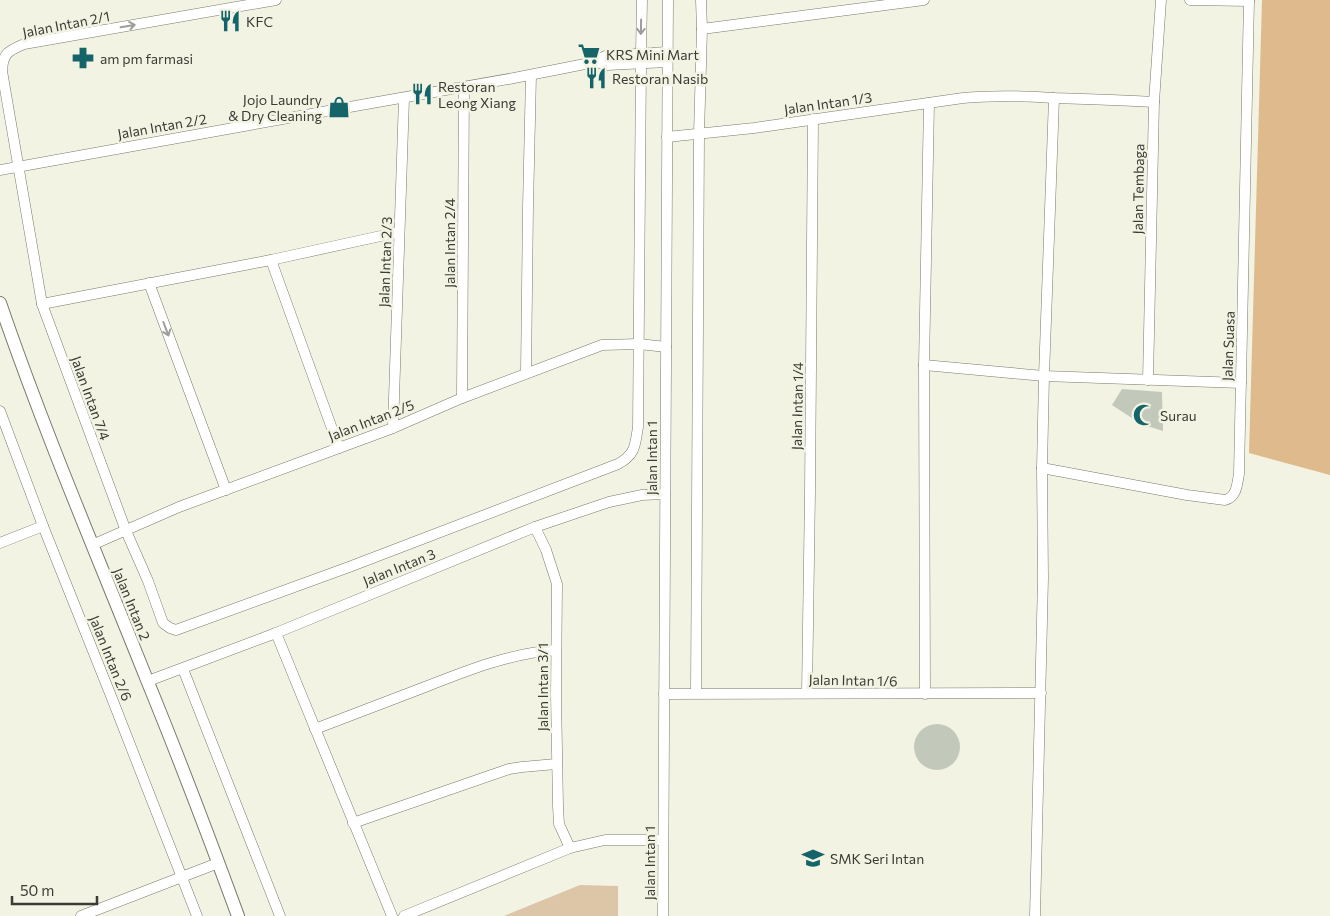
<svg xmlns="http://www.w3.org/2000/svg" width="1330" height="916" font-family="Commissioner,sans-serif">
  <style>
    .green { fill: #ddc5a8 }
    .forest { fill: #dfba8c }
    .building { fill: #c2c9ba }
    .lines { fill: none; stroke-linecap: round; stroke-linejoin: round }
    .minor-casing { stroke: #797a6b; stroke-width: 11 }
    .tertiary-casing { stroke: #797a6b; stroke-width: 14 }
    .minor { stroke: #fff; stroke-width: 10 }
    .tertiary { stroke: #fff; stroke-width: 12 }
    .oneway { stroke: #9d9e9a }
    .labels { text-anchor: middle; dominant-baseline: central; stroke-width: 5; stroke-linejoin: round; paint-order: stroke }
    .poi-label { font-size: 14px; fill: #3b3c35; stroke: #f2f3e2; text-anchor: start }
    .street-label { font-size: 14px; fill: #3b3c35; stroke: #f2f3e2 }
  </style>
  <rect width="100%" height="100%" fill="#f2f3e2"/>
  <path class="green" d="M580,885l38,1v30h-114z"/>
  <path class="forest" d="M1262,0h68v475l-81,-22z"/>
  <g class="building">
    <path d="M1122,389l40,3 1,39 -22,-7 -29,-19z"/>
    <circle cx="937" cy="747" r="23"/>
  </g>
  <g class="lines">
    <g class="minor-casing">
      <g id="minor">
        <path d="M276,0l-252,44c-16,7 -21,9 -22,27l40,233 84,227 22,50 15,42 7,5 6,2 173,-63 269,-103c18,-10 17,-19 20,-37l3,-364"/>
        <path d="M1190,0l59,1"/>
        <path d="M702,29l222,-29"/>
        <path d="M641,53l1,-53"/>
        <path d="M595,62l12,3 60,-3"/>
        <path d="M667,137l87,-9 209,-30c30,-3 60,-2 90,0 34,1 67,2 101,4"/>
        <path d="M0,170l372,-67 142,-25 81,-16 10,-6 62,-4"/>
        <path d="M271,260l68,188"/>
        <path d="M149,283l77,207"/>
        <path d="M42,304l229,-44 128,-28"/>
        <path d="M924,365l120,11 197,7"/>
        <path d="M526,373l2,-166 3,-132"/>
        <path d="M1148,380l6,-278 7,-102"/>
        <path d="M462,398l2,-311"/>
        <path d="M0,411l43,115 70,175 84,215"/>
        <path d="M393,428l11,-330"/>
        <path d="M1042,468l145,27 38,5c12,-3 12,-16 14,-26l10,-474"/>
        <path d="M535,527l11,23 11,34 -1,111 2,111 1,18 11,24"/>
        <path d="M0,543l43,-17"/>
        <path d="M92,545l87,-38 214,-79 69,-30 140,-53 37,-1 27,3"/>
        <path d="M276,633l116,283"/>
        <path d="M183,669l97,247"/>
        <path d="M148,681l128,-48 259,-106 74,-25 33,-7 23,-1"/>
        <path d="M696,693l2,-371 1,-188 3,-105 -1,-29"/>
        <path d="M807,693l3,-201 3,-373"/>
        <path d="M664,694l377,-1"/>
        <path d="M925,694l-1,-329 5,-262"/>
        <path d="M315,729c37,-14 73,-28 110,-42 43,-17 86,-34 131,-37"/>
        <path d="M353,823l156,-54 13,-2 34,-3"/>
        <path d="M81,916l137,-53"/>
        <path d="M404,916l166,-68 35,-8h58"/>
        <path d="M663,916l5,-916"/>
        <path d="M1035,916l8,-338 -1,-110 2,-92 10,-278"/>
      </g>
    </g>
    <g class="tertiary-casing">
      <path id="tertiary" d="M0,303c44,128 97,252 147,377 32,78 62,157 91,236"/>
    </g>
    <use href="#minor" class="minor"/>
    <use href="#tertiary" class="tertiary"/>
  </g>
  <defs><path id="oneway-shaft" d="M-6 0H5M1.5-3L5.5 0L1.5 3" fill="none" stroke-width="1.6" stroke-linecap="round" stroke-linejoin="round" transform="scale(1.25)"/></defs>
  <g class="oneway">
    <use href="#oneway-shaft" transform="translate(128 26) rotate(-10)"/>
    <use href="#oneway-shaft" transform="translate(641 27) rotate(91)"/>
    <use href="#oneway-shaft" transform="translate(166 329) rotate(69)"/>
  </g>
  <defs>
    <g id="restaurant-bare" transform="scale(1.725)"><path d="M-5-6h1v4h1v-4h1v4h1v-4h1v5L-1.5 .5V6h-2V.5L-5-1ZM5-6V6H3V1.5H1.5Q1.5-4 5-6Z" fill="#146469" stroke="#f2f3e2" stroke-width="2.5" paint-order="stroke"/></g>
    <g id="supermarket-bare" transform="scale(1.725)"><path d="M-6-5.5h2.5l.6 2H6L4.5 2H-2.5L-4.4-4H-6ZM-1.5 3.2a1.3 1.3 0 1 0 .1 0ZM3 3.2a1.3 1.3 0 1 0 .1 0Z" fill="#146469" stroke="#f2f3e2" stroke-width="2.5" paint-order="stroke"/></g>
    <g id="pharmacy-bare" transform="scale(1.725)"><path d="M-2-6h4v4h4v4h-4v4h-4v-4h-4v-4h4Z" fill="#146469" stroke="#f2f3e2" stroke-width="2.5" paint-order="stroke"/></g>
    <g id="shop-bare" transform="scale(1.725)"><path d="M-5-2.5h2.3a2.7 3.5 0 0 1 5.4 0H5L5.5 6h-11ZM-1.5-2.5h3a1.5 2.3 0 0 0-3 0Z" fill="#146469" stroke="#f2f3e2" stroke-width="2.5" paint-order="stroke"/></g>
    <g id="mosque-bare" transform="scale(1.725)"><path d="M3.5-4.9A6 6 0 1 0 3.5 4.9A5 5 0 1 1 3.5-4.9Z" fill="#146469" stroke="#f2f3e2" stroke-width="2.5" paint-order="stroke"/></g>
    <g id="school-bare" transform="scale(1.725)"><path d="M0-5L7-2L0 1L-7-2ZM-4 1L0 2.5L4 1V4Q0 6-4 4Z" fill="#146469" stroke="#f2f3e2" stroke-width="2.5" paint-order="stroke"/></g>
  </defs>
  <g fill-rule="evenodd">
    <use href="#restaurant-bare" x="230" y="21"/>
    <use href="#supermarket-bare" x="589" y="54"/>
    <use href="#pharmacy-bare" x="83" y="58"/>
    <use href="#restaurant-bare" x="596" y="78"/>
    <use href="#restaurant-bare" x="422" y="94"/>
    <use href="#shop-bare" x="339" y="107"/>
    <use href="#mosque-bare" x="1144" y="415"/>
    <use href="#school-bare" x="813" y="858"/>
  </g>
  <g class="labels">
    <g class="poi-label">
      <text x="246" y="21">KFC</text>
      <text x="606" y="54">KRS Mini Mart</text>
      <text x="100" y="58">am pm farmasi</text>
      <text x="612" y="78">Restoran Nasib</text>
      <text x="438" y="86">Restoran<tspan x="438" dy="16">Leong Xiang</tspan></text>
      <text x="322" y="99" text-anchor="end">Jojo Laundry<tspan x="322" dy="16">&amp; Dry Cleaning</tspan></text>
      <text x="1160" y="415">Surau</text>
      <text x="830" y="858">SMK Seri Intan</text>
    </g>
    <g class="street-label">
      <text transform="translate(66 24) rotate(-11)">Jalan Intan 2/1</text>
      <text transform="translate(828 103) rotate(-8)">Jalan Intan 1/3</text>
      <text transform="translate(162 126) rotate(-10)">Jalan Intan 2/2</text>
      <text transform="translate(1138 189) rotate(-89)">Jalan Tembaga</text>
      <text transform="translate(449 243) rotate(-90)">Jalan Intan 2/4</text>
      <text transform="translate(385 262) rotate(-88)">Jalan Intan 2/3</text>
      <text transform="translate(1228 346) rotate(-88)">Jalan Suasa</text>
      <text transform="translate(91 398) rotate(70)">Jalan Intan 7/4</text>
      <text transform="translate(797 406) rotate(-89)">Jalan Intan 1/4</text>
      <text transform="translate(371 420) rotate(-21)">Jalan Intan 2/5</text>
      <text transform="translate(651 458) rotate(-90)">Jalan Intan 1</text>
      <text transform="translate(399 567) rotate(-22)">Jalan Intan 3</text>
      <text transform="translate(132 604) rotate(68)">Jalan Intan 2</text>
      <text transform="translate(111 658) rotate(68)">Jalan Intan 2/6</text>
      <text transform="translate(853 680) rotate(1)">Jalan Intan 1/6</text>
      <text transform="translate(542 687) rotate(-90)">Jalan Intan 3/1</text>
      <text transform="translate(649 863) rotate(-90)">Jalan Intan 1</text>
    </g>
  </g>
  <path d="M12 896v8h85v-8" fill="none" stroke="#3b3c35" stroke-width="2.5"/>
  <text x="20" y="896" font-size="15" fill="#3b3c35" stroke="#f2f3e2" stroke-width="4" paint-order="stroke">50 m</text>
</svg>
